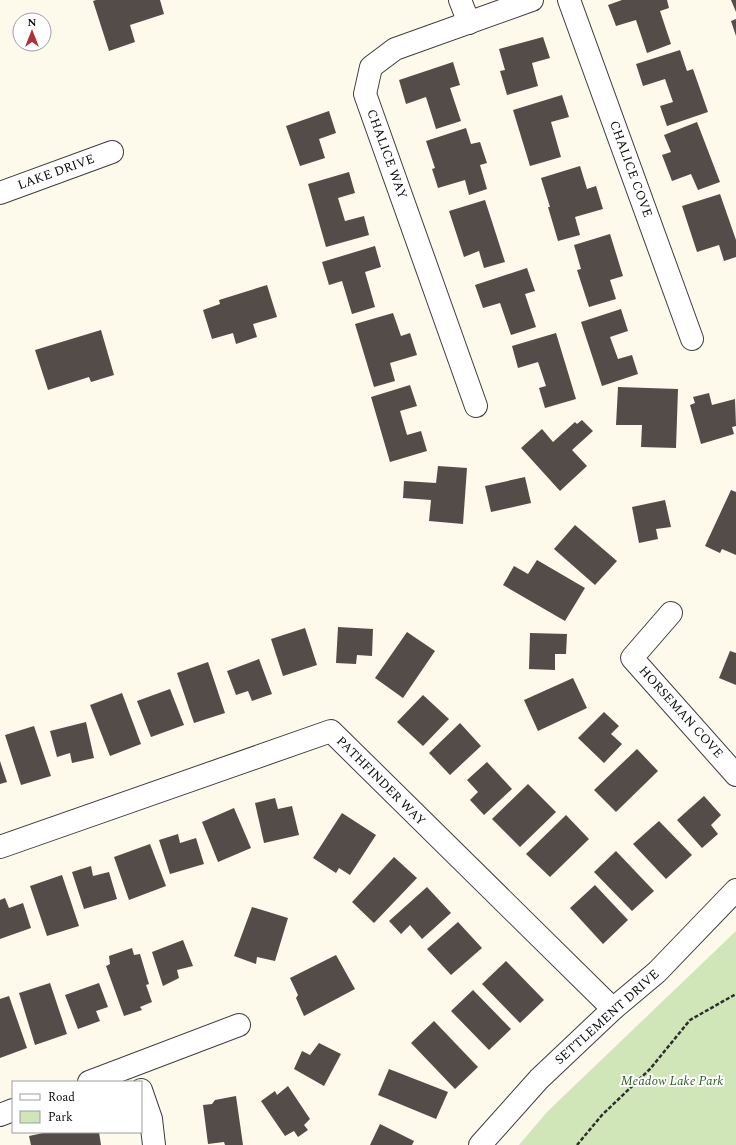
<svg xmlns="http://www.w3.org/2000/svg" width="736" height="1145" font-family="Spectral,serif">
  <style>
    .green { fill: #d0e5b8 }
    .building { fill: #534c49 }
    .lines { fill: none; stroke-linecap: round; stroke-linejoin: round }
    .minor-casing { stroke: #3e3e3e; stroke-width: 24 }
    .path { stroke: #2d2d2d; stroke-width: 2.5; stroke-dasharray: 4 2; stroke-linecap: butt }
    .minor { stroke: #fff; stroke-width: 22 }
    .labels { text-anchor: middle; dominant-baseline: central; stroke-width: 4; stroke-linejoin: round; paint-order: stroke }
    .street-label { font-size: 13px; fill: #0b0b0b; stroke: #fff }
    .park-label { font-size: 13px; font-style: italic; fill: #2f5d21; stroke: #fff }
  </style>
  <rect width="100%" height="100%" fill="#fdf9eb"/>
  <path class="green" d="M736,931v214h-217l28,-33z"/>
  <g class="building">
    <path d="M96,0h64l4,14 -34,11 5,17 -26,9 -16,-50z"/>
    <path d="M622,0h45l2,8 -9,3 11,33 -24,9 -11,-33 -20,6 -8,-21z"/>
    <path d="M731,0h5v12z"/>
    <path d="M736,19v17l-5,-15z"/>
    <path d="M543,37l7,21 -18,5 6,23 -31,9 -7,-24 5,-1 -6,-21z"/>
    <path d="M680,50l7,21 6,-2 15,43 -41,14 -7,-20 13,-4 -8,-23 -22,7 -7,-22z"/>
    <path d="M453,62l7,23 -10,3 11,33 -25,8 -10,-32 -20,7 -7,-24z"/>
    <path d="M562,95l7,22 -18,5 10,35 -31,9 -17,-56z"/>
    <path d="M329,111l7,22 -17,6 6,19 -25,8 -14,-40z"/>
    <path d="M697,122l23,60 -22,8 -7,-16 -19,7 -10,-26 9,-3 -7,-17z"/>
    <path d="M466,128l5,16 9,-2 7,21 -7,2 7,24 -18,6 -4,-15 -27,8 -6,-19 3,-1 -9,-27z"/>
    <path d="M580,166l7,23 9,-3 7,23 -28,8 5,18 -22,6 -10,-34h2l-9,-29z"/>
    <path d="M349,172l6,21 -17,5 7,23 19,-5 5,19 -43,12 -18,-63z"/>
    <path d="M720,194l16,46v17l-12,4 -5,-16 -22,7 -15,-46z"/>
    <path d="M485,200l20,62 -21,6 -5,-17 -15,6 -15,-46z"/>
    <path d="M610,234l13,42 -13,4 6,19 -27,8 -12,-37 4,-1 -7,-24z"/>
    <path d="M375,246l6,21 -16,5 10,35 -23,7 -10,-33 -13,4 -7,-23z"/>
    <path d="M527,268l8,23 -10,3 11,33 -25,8 -11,-32 -17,5 -8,-23z"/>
    <path d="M267,285l10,32 -24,7 4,13 -21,7 -3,-11 -21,6 -9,-29 17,-6 -1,-4z"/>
    <path d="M621,309l7,22 -18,6 8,22 14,-4 6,19 -36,12 -21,-64z"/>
    <path d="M393,313l8,23 9,-3 7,22 -27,8 5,18 -21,6 -19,-63z"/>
    <path d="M101,330l13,45 -23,7 -2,-5 -41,13 -13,-40z"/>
    <path d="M556,333l20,66 -31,9 -6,-20 7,-2 -8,-24 -20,6 -6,-22z"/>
    <path d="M410,385l7,21 -17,5 7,24 14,-4 6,20 -37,11 -19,-65z"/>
    <path d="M618,387l60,2 -2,59 -35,-1 1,-22h-26z"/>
    <path d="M709,393l3,12 23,-6 1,27 -4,1 2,7 -33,10 -11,-39 5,-2 -2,-6z"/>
    <path d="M582,420l11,11 -21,19 15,16 -27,25 -39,-43 21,-19 11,13 22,-20 2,2z"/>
    <path d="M438,466l29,2 -4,56 -34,-3 2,-21 -28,-2 1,-17 32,2z"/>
    <path d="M525,477l6,26 -40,9 -6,-26z"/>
    <path d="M731,490l5,2v63l-14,-6 -2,4 -15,-7z"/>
    <path d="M665,500l6,27 -15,2 2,10 -19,4 -7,-36z"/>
    <path d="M575,525l42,36 -22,24 -41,-36z"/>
    <path d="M537,560l48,28 -20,33 -62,-36 11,-19 14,8z"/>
    <path d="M338,627l35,2 -1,27 -15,-1 -1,9 -20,-1z"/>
    <path d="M305,628l12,37 -34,11 -12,-37z"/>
    <path d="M407,632l28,19 -32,47 -28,-20z"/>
    <path d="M530,633l37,1 -1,20h-11v16l-26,-1z"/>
    <path d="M730,651l6,2v32l-17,-7z"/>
    <path d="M259,659l13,35 -20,7 -4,-10 -12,4 -9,-24z"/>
    <path d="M208,662l17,51 -31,10 -17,-50z"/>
    <path d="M573,678l14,30 -49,23 -14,-31z"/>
    <path d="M170,689l14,36 -33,12 -14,-36z"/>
    <path d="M122,693l19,51 -31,12 -20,-51z"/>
    <path d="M423,695l26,24 -26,27 -26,-24z"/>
    <path d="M604,712l15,14 -8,8 11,10 -18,19 -26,-25z"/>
    <path d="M86,722l8,36 -22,5 -2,-10 -13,4 -7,-26z"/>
    <path d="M460,723l21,23 -31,29 -21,-22z"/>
    <path d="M34,726l17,50 -30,9 -16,-50z"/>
    <path d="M637,749l21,22 -42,41 -22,-22z"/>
    <path d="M0,761l7,21 -7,2z"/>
    <path d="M487,762l25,27 -28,26 -14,-15 8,-8 -11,-12z"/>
    <path d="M528,784l28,28 -36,35 -28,-28z"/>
    <path d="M704,796l17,19 -10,10 7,9 -16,14 -25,-28z"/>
    <path d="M275,798l3,11 14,-3 7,29 -35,8 -9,-40z"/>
    <path d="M234,808l17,40 -33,14 -16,-40z"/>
    <path d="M342,813l34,22 -26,40 -11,-7 -3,5 -23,-15z"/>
    <path d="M566,815l23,24 -39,38 -24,-23z"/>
    <path d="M659,821l33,34 -26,24 -33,-35z"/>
    <path d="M178,834l2,9 16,-5 8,26 -34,10 -11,-34z"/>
    <path d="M150,844l16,42 -37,14 -15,-43z"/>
    <path d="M616,851l38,40 -22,20 -38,-39z"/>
    <path d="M394,857l23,21 -43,45 -22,-21z"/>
    <path d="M91,866l2,10 16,-4 8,27 -33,10 -12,-37z"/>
    <path d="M62,875l17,51 -32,10 -17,-50z"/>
    <path d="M595,885l33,35 -25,24 -33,-36z"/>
    <path d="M427,887l24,26 -29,26 -12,-14 -9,9 -12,-13z"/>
    <path d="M5,898l4,10 14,-5 8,25 -31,11v-39z"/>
    <path d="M252,907l36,11 -13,43 -18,-4 -1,7 -22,-8z"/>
    <path d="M458,922l24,26 -31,27 -24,-26z"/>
    <path d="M183,940l10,26 -16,4 2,8 -16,8 -11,-34z"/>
    <path d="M132,948l2,7 6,-1 9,30 -3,1 6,17 -12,5 2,3 -18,6 -18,-50 4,-2 -1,-8z"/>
    <path d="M336,955l19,34 -51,27 -8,-18 2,-3 -8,-17z"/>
    <path d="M506,961l38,39 -24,23 -38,-39z"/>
    <path d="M50,983l17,51 -32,11 -16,-52z"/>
    <path d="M99,983l9,24 -12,4 4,10 -22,8 -13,-34z"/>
    <path d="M473,990l38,39 -22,21 -38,-39z"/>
    <path d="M9,996l18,52 -27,10v-59z"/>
    <path d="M434,1021l44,46 -23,22 -44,-46z"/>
    <path d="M319,1043l22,11 -17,32 -30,-17 8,-18 8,4z"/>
    <path d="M389,1069l59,23 -12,27 -58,-24z"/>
    <path d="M288,1086l22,33 -6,6 4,5 -10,7 -4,-6 -9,5 -24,-35 14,-10 2,4z"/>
    <path d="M236,1096l7,49h-18l-1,-3 -16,2 -5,-39 9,-1 3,-4z"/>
    <path d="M380,1124l34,17 -2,4h-42z"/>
    <path d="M48,1132h51l2,13h-70l-2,-9z"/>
  </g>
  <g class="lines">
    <g class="minor-casing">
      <g id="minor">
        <path d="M460,0l9,23"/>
        <path d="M569,0l123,339"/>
        <path d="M0,193l112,-41"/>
        <path d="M476,406l-111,-312 6,-27 24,-18 137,-49"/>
        <path d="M671,613l-39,45 104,117"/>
        <path d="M0,847l331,-116 282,278"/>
        <path d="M89,1082l150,-57"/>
        <path d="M141,1090l10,29 3,26"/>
        <path d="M0,1115l13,-5"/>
        <path d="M480,1145l59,-66 74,-70 44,-37 79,-82"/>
      </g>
    </g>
    <path class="path" d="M577,1145l25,-30 48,-46 40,-49 46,-26"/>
    <use href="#minor" class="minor"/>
  </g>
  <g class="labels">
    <g class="street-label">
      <text transform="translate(387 154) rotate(70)">CHALICE WAY</text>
      <text transform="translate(631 169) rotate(70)">CHALICE COVE</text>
      <text transform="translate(56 172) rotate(-20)">LAKE DRIVE</text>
      <text transform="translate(681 712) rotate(48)">HORSEMAN COVE</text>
      <text transform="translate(381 781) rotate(45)">PATHFINDER WAY</text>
      <text transform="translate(607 1017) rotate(-42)">SETTLEMENT DRIVE</text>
    </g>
    <g class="park-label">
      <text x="672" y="1081">Meadow Lake Park</text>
    </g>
  </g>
  <rect x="12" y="1081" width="130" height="52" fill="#ffffff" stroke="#9d9d9d"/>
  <rect x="20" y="1094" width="20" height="6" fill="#ffffff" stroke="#9d9d9d"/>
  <text x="48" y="1101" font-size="12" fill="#0b0b0b">Road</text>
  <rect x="20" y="1111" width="20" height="12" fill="#d0e5b8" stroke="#9d9d9d"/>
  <text x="48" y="1121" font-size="12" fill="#0b0b0b">Park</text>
  <g transform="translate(32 32)"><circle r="19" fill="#ffffff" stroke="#9d9d9d"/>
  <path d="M0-3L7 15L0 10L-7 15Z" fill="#b02f38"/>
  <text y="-6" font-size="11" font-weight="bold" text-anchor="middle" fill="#0b0b0b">N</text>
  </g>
</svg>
